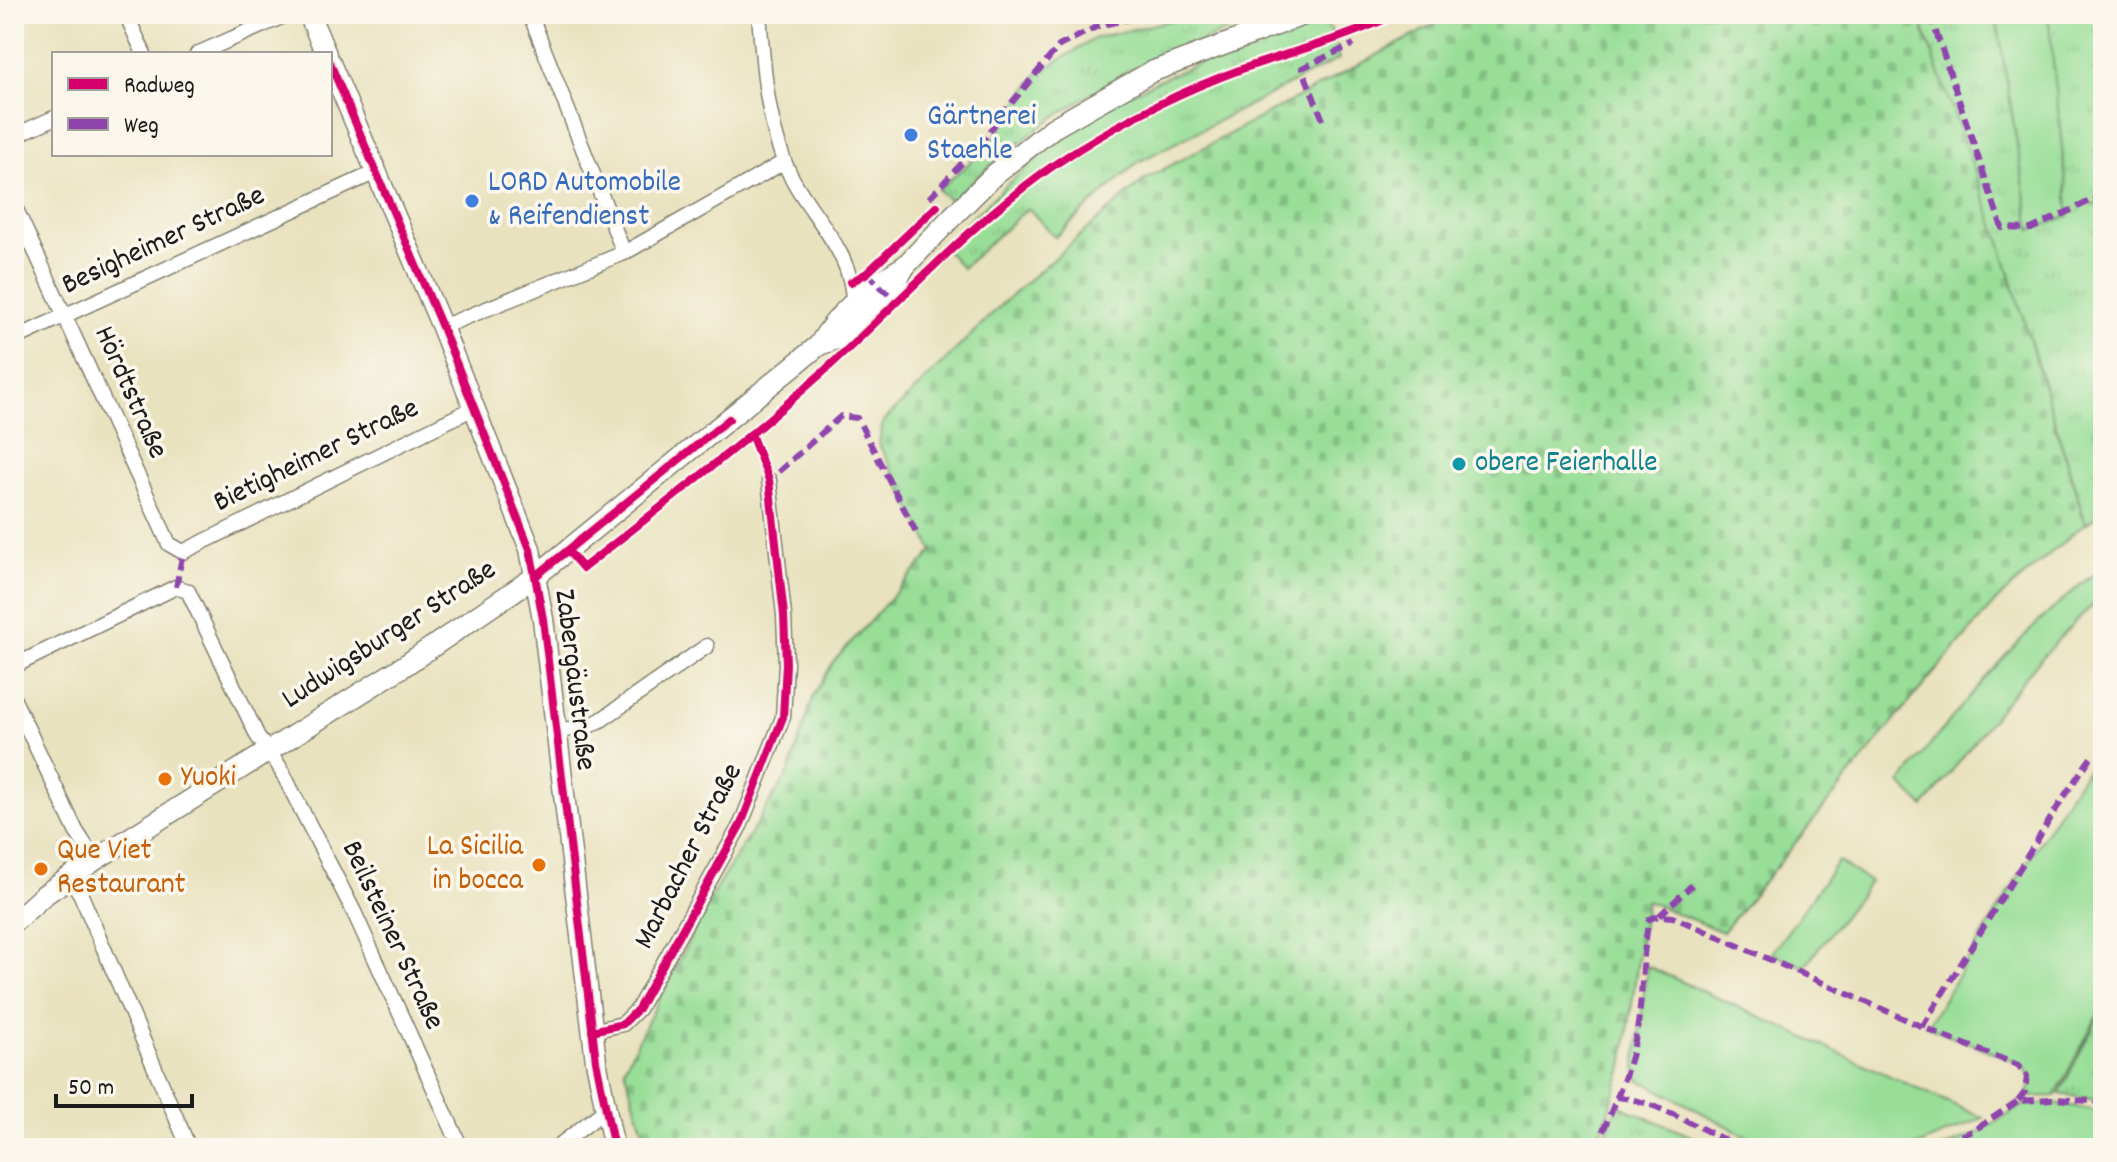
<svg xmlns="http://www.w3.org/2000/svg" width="2117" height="1162" font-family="Dekko,sans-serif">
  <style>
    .grass { fill: url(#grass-tufts); stroke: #5a7d5a; stroke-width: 2 }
    .cemetery { fill: url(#cemetery-stones); stroke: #5a7d5a; stroke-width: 2 }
    .garden { fill: #98de97; stroke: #5a7d5a; stroke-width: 2 }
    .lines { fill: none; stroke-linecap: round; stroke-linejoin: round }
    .street-casing { stroke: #827f6e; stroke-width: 17 }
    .secondary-casing { stroke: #827f6e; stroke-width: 23 }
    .street { stroke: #fff; stroke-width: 14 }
    .secondary { stroke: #fff; stroke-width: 20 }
    .quiet { stroke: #8e44ad; stroke-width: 6; stroke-dasharray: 12 6; stroke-linecap: butt }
    .cycleway-casing { stroke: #fbf7ec; stroke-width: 13 }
    .cycleway { stroke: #d6006c; stroke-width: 8 }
    .shop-dot { fill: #3f7fe0; stroke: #fbf7ec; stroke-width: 3 }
    .culture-dot { fill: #0f9aa8; stroke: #fbf7ec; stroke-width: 3 }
    .food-dot { fill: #e8710a; stroke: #fbf7ec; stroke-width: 3 }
    .labels { text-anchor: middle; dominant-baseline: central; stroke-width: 7; stroke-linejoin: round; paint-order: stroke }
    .shop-label { font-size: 30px; fill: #366cbe; stroke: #fbf7ec; text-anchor: start }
    .street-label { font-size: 30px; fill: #1c1c1c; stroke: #fbf7ec }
    .culture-label { font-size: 30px; fill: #0d838f; stroke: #fbf7ec; text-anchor: start }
    .food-label { font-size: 30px; fill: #c56008; stroke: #fbf7ec; text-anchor: start }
  </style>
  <defs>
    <pattern id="grass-tufts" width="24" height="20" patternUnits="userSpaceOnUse" patternTransform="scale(2)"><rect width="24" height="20" fill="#98de97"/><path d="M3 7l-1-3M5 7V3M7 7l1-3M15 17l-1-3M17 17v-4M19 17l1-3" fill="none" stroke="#82be82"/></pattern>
    <pattern id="cemetery-stones" width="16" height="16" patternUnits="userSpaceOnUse" patternTransform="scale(2)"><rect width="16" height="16" fill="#98de97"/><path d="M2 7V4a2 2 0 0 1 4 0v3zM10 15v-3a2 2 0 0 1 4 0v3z" fill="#82be82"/></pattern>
  </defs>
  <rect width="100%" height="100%" fill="#fbf7ec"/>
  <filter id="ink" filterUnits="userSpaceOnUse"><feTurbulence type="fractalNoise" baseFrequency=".0125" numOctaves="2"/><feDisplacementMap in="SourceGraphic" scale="16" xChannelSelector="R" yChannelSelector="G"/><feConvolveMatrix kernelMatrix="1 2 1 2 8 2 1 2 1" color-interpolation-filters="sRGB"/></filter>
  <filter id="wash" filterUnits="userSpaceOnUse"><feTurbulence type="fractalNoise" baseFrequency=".006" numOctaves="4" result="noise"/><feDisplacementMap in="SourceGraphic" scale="32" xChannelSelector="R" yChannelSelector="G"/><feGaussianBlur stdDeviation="1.8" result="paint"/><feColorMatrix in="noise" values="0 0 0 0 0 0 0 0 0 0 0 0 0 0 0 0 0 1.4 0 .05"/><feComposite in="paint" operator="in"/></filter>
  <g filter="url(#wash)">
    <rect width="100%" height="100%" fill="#e9e2bf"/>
    <g class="grass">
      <path d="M1198,14h71l-142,57 -79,50 -60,46 -38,34 -12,-11 51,-44 49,-73 58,-35z"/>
      <path d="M1918,14h78l35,216 38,-15 -21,-201h55v187l-11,5 11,-3v308l-17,13 -85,-279z"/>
      <path d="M1324,23l7,6 8,30 -201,103 -83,75 -27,-29 -66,60 -20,-22c55,-52 109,-107 175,-145 64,-36 137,-56 207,-78z"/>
      <path d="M2103,1007v94l-44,-7z"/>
      <path d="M1617,1105l102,43h-119z"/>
    </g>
    <path class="cemetery" d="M1454,14h464l83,231 84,278 -89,78 -80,93 -193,238 -77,-31 -23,167 -27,80 -948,-1 -24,-79 91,-178 74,-118 25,-77 20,-34 99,-110 -54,-107 4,-22 122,-121 140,-122z"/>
    <g class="garden">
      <path d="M1996,14h52l21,202 -38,14z"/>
      <path d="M2103,567v29c-69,60 -122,139 -179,211l-24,-23c61,-80 122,-156 203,-217z"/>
      <path d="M2103,747v258l-48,91 -27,1 4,-18 -10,-15 -95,-38 140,-228z"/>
      <path d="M1838,861l32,21 -66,85 -32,-14z"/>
      <path d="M1647,966l336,152 -70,30h-144l-131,-69 -2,-14z"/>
      <path d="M2054,1103l34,6 15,5v34h-161l30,-12 52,-31z"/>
    </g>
  </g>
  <g filter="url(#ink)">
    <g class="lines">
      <g class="street-casing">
        <g id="street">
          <path d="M126,14l18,40"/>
          <path d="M530,14l94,239"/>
          <path d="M759,14c4,49 7,100 25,147 19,49 70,87 69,143"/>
          <path d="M197,54l91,-40"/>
          <path d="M14,136l40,-18"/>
          <path d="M14,205l155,339 14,8 291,-144"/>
          <path d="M442,327l182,-74 160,-91"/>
          <path d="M14,339l364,-168"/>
          <path d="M14,666l162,-79 12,4 70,146 21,29 75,146 107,236"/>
          <path d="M14,700l62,131 19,29"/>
          <path d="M556,731l31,-4 14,-7 106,-74"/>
          <path d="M70,877l11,18 108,253"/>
          <path d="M592,1031l31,-7 15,-15 103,-185 42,-107 3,-53 -2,-49 -15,-135"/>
          <path d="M556,1148l48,-37"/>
        </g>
      </g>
      <g class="secondary-casing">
        <g id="secondary">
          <path d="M309,14l17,40"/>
          <path d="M330,63l112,264 88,222 13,70 53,442 18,87"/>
          <path d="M819,345l23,-8 47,-42 16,-29 45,-47 45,-45 58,-46 98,-56 155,-58"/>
          <path d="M14,922l30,-27 51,-35 309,-194 132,-90 283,-231c20,-35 52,-60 86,-79"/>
        </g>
      </g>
      <use href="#street" class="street"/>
      <use href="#secondary" class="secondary"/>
      <g class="quiet">
        <path d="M1930,14l72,214 29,1 72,-34"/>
        <path d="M1323,120l-21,-52 52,-24"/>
        <path d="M929,198l53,-56 17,-24 60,-72 39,-20 54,-12"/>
        <path d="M867,273l29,29"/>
        <path d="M767,475l2,5 72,-64 16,2 59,114"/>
        <path d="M176,587l7,-35"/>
        <path d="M1659,916l33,-31"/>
        <path d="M1922,1027l143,-232 29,-42"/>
        <path d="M1616,1097c42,3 87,35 127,51"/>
        <path d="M1596,1148c16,-40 36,-80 42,-124 5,-35 4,-69 11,-105l10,-3 14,1 268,118 77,30 9,11 -2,16 -7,9"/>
        <path d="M1927,1148l46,-17 45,-30 34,-2 42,2 9,3"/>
      </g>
      <g class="cycleway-casing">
        <g id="cycleway">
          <path d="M330,63l112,264 88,222 13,70 53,442 18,87"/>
          <path d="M851,282l16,-9 70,-67"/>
          <path d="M568,551l15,17c81,-63 163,-127 240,-196 81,-73 158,-162 251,-220 52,-33 110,-62 168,-83 51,-18 106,-31 154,-55"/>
          <path d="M536,576l193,-157"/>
          <path d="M592,1031l31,-7 15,-15 103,-185 42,-107 3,-53 -2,-49 -15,-135 -18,-46"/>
        </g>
      </g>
      <use href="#cycleway" class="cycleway"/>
    </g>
  </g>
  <g class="shop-dot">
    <circle cx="911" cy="135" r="8"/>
    <circle cx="472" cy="201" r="8"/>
  </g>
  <circle class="culture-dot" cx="1459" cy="464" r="8"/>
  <g class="food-dot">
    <circle cx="165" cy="779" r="8"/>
    <circle cx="539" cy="865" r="8"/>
    <circle cx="41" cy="869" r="8"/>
  </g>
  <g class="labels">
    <g class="shop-label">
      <text x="927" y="118">Gärtnerei<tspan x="927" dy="34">Staehle</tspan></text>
      <text x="488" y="184">LORD Automobile<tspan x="488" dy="34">&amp; Reifendienst</tspan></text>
    </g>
    <g class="street-label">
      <text transform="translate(164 242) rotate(-25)">Besigheimer Straße</text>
      <text transform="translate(129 393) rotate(66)">Hördtstraße</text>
      <text transform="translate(317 457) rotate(-26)">Bietigheimer Straße</text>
      <text transform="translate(390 636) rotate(-33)">Ludwigsburger Straße</text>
      <text transform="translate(573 680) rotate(83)">Zabergäustraße</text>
      <text transform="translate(690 857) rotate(-63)">Marbacher Straße</text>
      <text transform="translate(391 936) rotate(65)">Beilsteiner Straße</text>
    </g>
    <g class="culture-label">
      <text x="1475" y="464">obere Feierhalle</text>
    </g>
    <g class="food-label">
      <text x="181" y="779">Yuoki</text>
      <text x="523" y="848" text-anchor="end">La Sicilia<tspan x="523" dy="34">in bocca</tspan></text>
      <text x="57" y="852">Que Viet<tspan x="57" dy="34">Restaurant</tspan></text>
    </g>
  </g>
  <rect width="2117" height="1162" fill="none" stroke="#fbf7ec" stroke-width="48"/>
  <rect x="52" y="52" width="280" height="104" fill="#fbf7ec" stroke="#a29f99" stroke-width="2"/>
  <rect x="68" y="78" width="40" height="12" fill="#d6006c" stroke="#a29f99" stroke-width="2"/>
  <text x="124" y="92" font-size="24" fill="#1c1c1c">Radweg</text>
  <rect x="68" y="118" width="40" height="12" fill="#8e44ad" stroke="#a29f99" stroke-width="2"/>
  <text x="124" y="132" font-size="24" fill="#1c1c1c">Weg</text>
  <path d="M56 1094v12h136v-12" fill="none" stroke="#1c1c1c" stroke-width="4"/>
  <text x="68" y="1094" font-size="24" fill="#1c1c1c" stroke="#fbf7ec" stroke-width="6" paint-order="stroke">50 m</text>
</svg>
